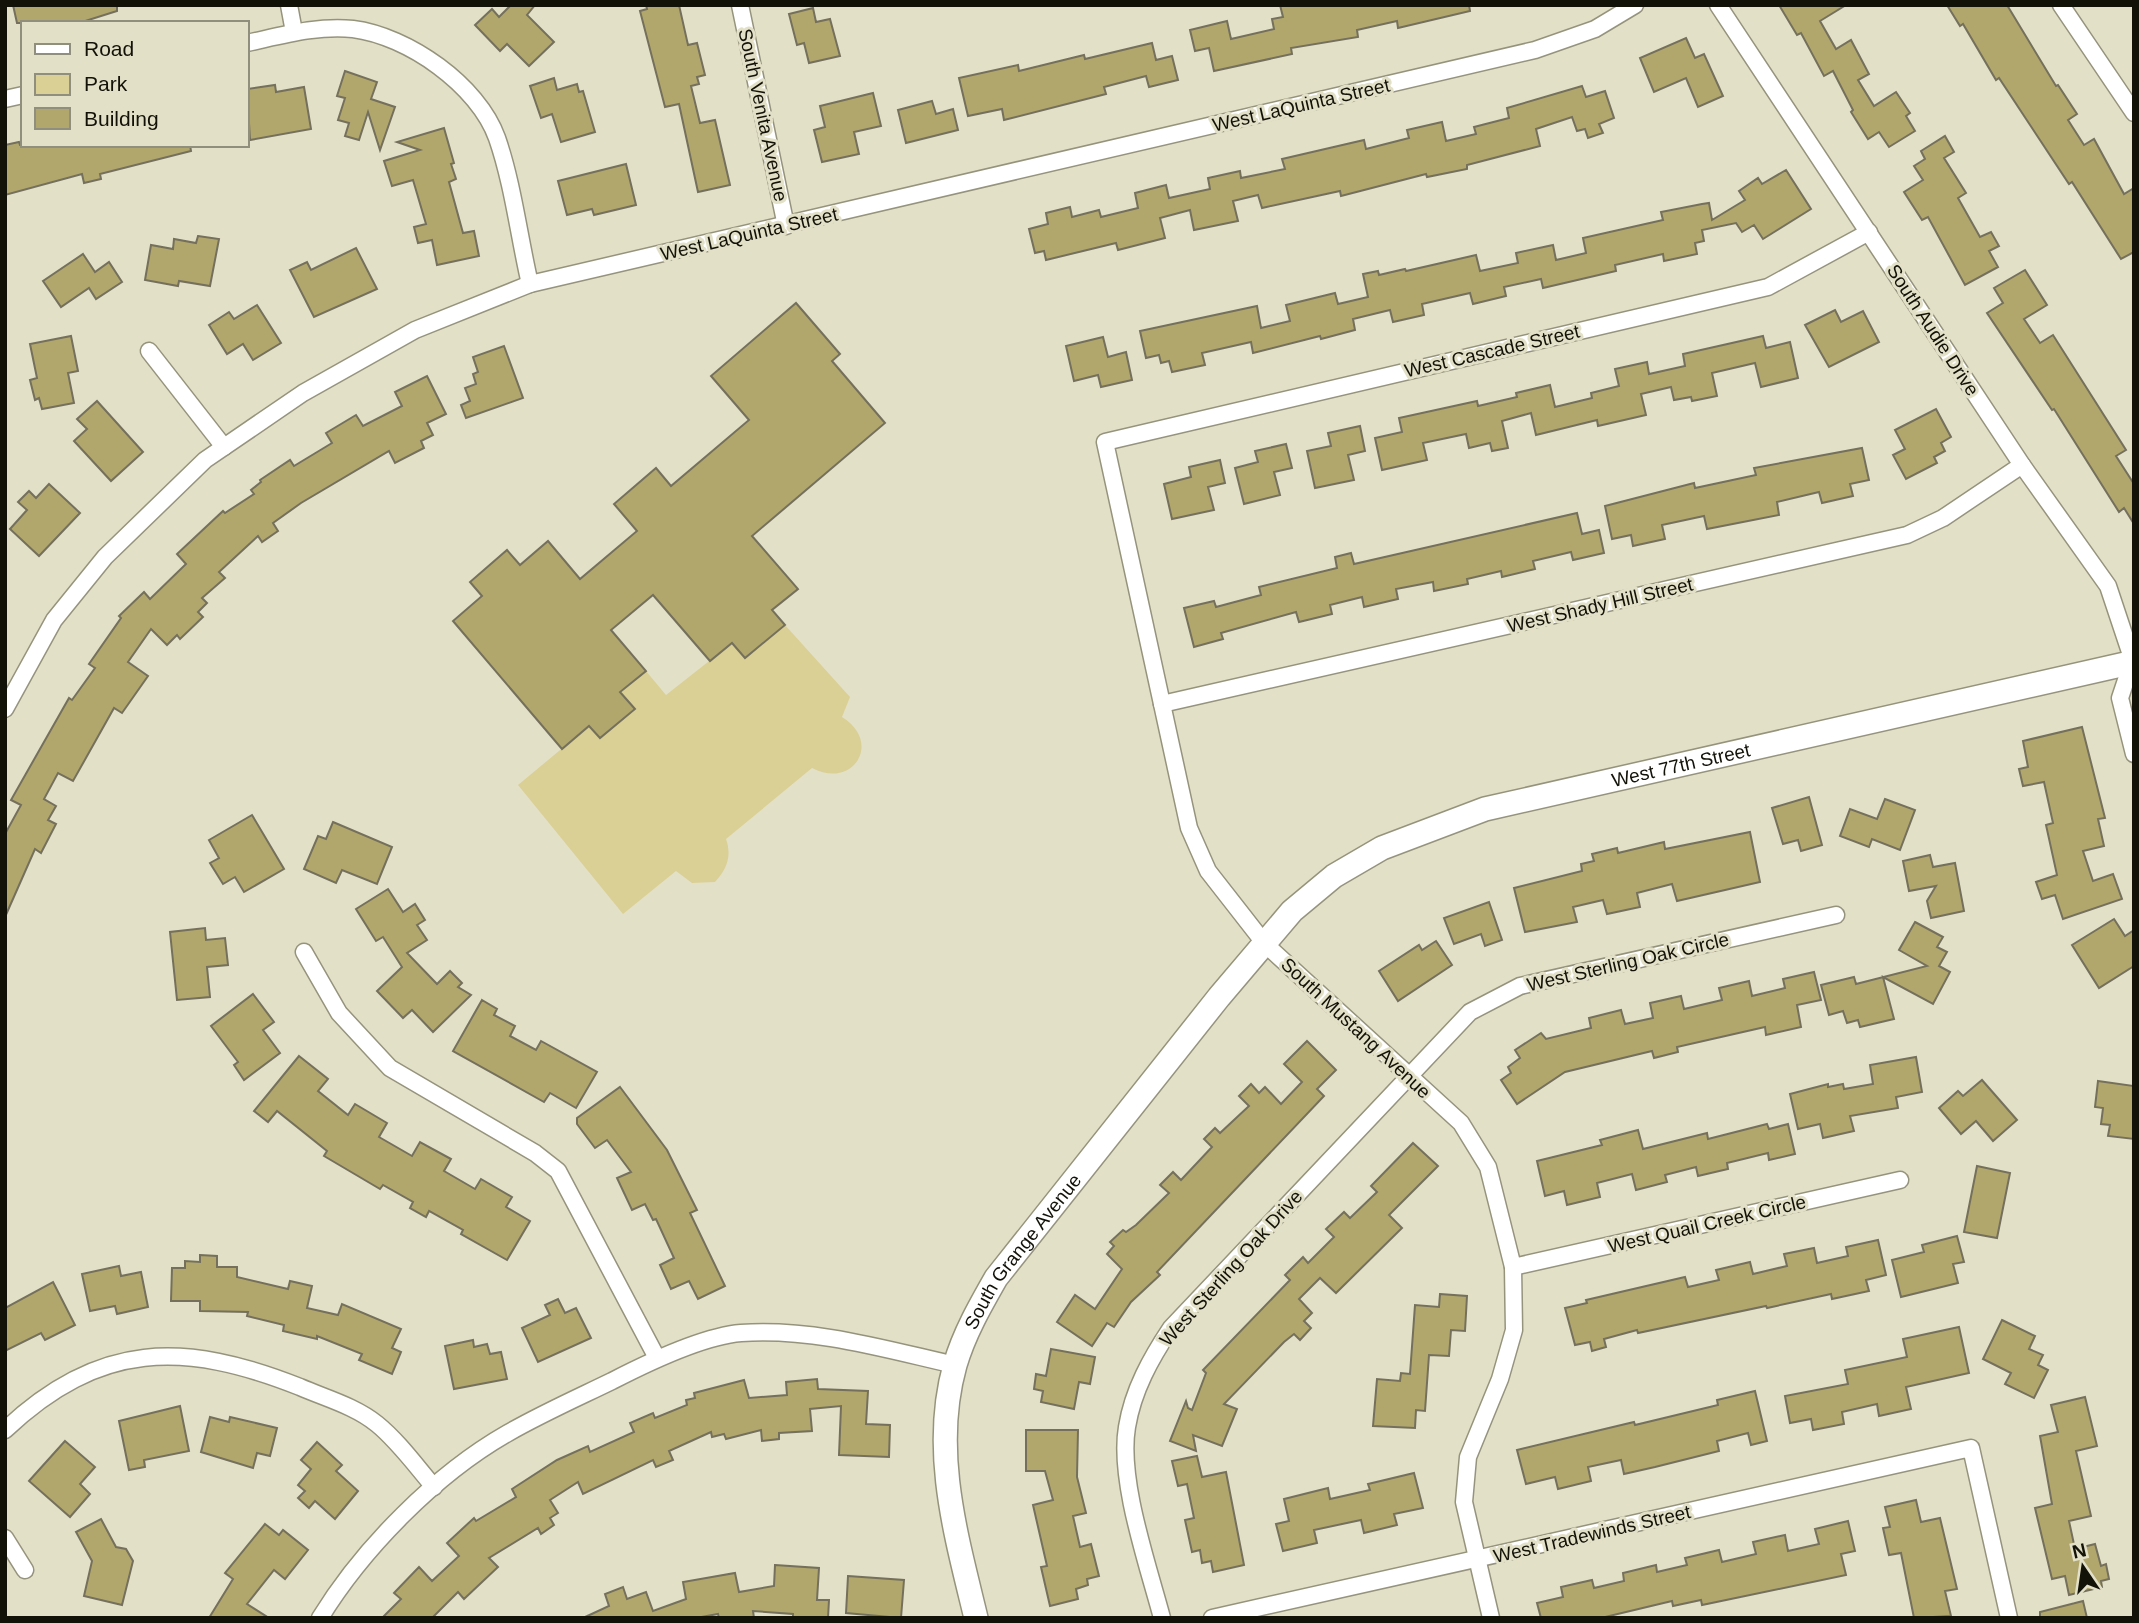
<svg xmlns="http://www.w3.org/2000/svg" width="2139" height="1623" font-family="Arial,sans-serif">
<rect width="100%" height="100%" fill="#e3e0c8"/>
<path fill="#dad095" d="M785,625l65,72 -8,20c41,25 11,73 -30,51l-86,71c6,17 1,30 -11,43l-23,1 -16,-12 -53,43 -105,-129 71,-59 11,12 34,-29 -14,-17 26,-21 20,24 66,-52 13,15z"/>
<g fill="#b1a76c" stroke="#74705c" stroke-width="2">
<path d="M13,5h104v6l-38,12h-62z"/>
<path d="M511,5h24l-8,10 27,27 -25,24 -22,-22 -7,7 -25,-26 17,-16 7,8z"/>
<path d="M646,5h33l9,40 9,-2 8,32 -8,2 2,7 -8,2 9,37 15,-3 15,65 -32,7 -19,-88 -14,3 -25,-96 7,-2z"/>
<path d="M1280,5h189l1,6 -72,17 -1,-7 -40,9 1,7 -67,11 1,6 -78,17 -5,-23 -14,3 -5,-21 37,-9 4,18 43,-10 -2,-10 11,-2z"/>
<path d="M1779,5h67l-26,16 16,28 15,-9 18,34 -11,6 16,26 22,-14 14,21 -4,3 9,15 -26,16 -10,-15 -11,7 -17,-27 2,-2 -20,-39 -9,5 -23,-43 -4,2z"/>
<path d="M1947,5h60l49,81 2,-1 19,29 -9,6 16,25 10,-6 30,55 10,-6v64l-13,7 -49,-77 -3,2 -70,-106 -3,2 -33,-56 -3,2z"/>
<path d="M813,8l3,14 14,-3 10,37 -31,7 -5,-20 -7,2 -8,-31z"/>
<path d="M1686,38l9,20 9,-4 19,42 -25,11 -12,-29 -32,14 -14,-34z"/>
<path d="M1152,43l4,17 16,-4 6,24 -29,7 -3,-11 -42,11 2,7 -102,26 -2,-11 -34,7 -9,-38 59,-13 1,6 65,-16 1,4z"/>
<path d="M345,71l32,11 -6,17 24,8 -15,43 -12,-38 -9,28 -14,-4 4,-13 -11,-3 7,-22 -8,-2z"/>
<path d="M554,78l3,12 20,-6 2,8 4,-1 12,41 -34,10 -9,-28 -11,4 -11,-32z"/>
<path d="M275,85l1,7 28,-5 7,42 -61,11 -3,-51z"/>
<path d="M1582,86l4,11 19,-6 9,27 -15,6 4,9 -15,5 -3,-9 -8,2 -5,-14 -36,12 4,17 -73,19v4l-40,8 -1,-3 -85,22 -1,-5 -78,17 -4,-13 -25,6 5,20 -44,9 -4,-20 -30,8 5,20 -47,12 -2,-7 -70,17 -2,-9 -9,2 -6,-24 19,-5 -2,-11 24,-6 2,10 27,-7 2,7 37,-9 -3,-15 31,-8 3,13 41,-9 -2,-11 32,-7 1,7 44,-9 -3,-10 82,-19 2,9 43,-11 -2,-8 35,-8 4,19 30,-7 -2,-7 35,-9 -2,-10z"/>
<path d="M873,93l8,33 -27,6 5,22 -37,8 -8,-32 11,-3 -5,-21z"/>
<path d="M932,101l4,13 17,-5 5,21 -52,13 -8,-33z"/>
<path d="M444,128l10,35 -3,1 5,15 -7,3 14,51 11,-2 5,25 -42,9 -5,-25 -14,3 -4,-16 12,-3 -13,-44 -21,6 -8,-25 36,-11 -23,-8z"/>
<path d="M1945,136l9,16 -10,6 22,35 -8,5 22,39 11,-5 8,14 -10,5 9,16 -33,18 -37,-68 -6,3 -18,-28 19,-12 -9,-14 11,-7 -4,-8z"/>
<path d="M19,142l1,3h170l1,6 -91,23 1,5 -17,4 -2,-9 -77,21v-50z"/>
<path d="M626,164l10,41 -42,10 -2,-6 -25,6 -9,-34z"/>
<path d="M1786,170l25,39 -48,30 -9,-14 -12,7 -6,-9 -34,7 2,11 -9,2 2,11 -33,7 -1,-7 -48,11 1,6 -73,17 -2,-9 -37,8 2,9 -33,8 -3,-11 -48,11 2,11 -31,7 -3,-12 -37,9 2,11 -34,9 -1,-3 -67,17 -2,-11 -49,11 3,12 -33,7 -3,-11 -8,2 -2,-8 -13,3 -6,-27 117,-25 4,22 29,-7 -4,-16 49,-12 3,11 30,-7 -5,-23 15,-3 1,4 26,-6 1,2 70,-16 4,16 38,-8 -2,-10 37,-8 3,15 30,-7 -3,-15 80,-18 -2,-8 41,-8 7,-1 3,17 33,-20 -6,-9 19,-13 4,6z"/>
<path d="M198,236l21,3 -9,47 -31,-5 -1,5 -33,-6 6,-35 22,4 1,-10 22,4z"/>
<path d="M356,248l21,41 -63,28 -24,-47 17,-8 4,8z"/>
<path d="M83,254l12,18 14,-10 13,20 -26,17 -7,-11 -28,19 -18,-26z"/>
<path d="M2025,270l22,35 -23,14 16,24 13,-8 73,115 -10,6 18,28v40l-10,-16 -5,4 -65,-103 -2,1 -65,-97 16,-10 -9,-15z"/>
<path d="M796,303l44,51 -8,7 53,62 -133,113 46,53 -26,21 13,15 -40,33 -13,-15 -22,18 -57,-66 -42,35 35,41 -26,21 15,17 -35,29 -11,-12 -27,23 -109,-128 29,-25 -12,-14 37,-32 13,15 28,-24 32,38 57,-48 -23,-27 42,-36 15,18 78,-66 -38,-44z"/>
<path d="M257,305l24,38 -28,17 -10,-16 -16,10 -18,-29 20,-13 5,7z"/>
<path d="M1835,310l6,12 22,-11 16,31 -50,25 -24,-42z"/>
<path d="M71,336l7,35 -10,2 6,30 -32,6 -3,-11 -4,2 -5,-20 7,-2 -7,-34z"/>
<path d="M1763,336l3,12 24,-6 8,36 -37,9 -6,-24 -43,10 5,23 -25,5 -1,-4 -17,3 -3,-13 -30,7 5,21 -48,11 -1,-6 -61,15 -5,-22 -29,8 6,27 -16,3 -2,-8 -21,5 -3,-14 -43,9 4,17 -45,10 -7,-32 27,-6 -3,-14 78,-17 1,5 39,-9 -1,-4 34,-8 5,22 37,-9 -1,-5 28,-7 -4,-17 32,-7 2,12 36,-8 -2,-12z"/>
<path d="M1103,337l5,20 18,-5 6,28 -31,7 -3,-12 -24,6 -8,-35z"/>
<path d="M504,346l19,52 -57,20 -5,-13 9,-4 -5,-13 11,-4 -3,-10 5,-2 -5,-15z"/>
<path d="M427,376l19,38 -19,9 6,12 -12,6 3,7 -29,15 -6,-12 -88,52 -28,20 5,8 -16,11 -4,-6 -39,36 6,6 -23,20 5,5 -9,9 5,5 -23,22 -3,-4 -10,10 -16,-16 -23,33 20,14 -26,37 -8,-5 -41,73 -15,-8 -14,26 12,7 -8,14 8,4 -15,29 -6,-4 -30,68v-83l16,-29 -10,-5 58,-102 3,2 23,-32 -6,-4 32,-46 -2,-2 25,-24 6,7 36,-35 -9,-10 46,-43 2,2 29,-19 -3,-4 10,-8 -1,-2 30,-20 4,6 38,-23 -6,-10 30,-18 7,11 39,-20 -7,-14z"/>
<path d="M97,401l46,51 -32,29 -37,-40 13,-12 -10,-10z"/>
<path d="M1936,409l15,28 -10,6 4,8 -11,6 3,6 -31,16 -13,-24 12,-6 -10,-19z"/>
<path d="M1360,426l5,25 -17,4 6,25 -39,8 -8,-37 24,-5 -3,-13z"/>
<path d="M1286,444l6,24 -18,4 6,23 -36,9 -9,-36 23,-6 -3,-11z"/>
<path d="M1862,448l7,32 -19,4 3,12 -31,7 -3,-11 -42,10 2,13 -72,14 -3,-13 -42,9 3,14 -32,7 -2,-11 -19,4 -7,-33 89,-23 1,5 61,-13 -2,-7z"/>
<path d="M1220,460l5,23 -17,4 6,23 -42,9 -8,-35 27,-7 -2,-10z"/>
<path d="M49,484l31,29 -41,43 -29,-27 17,-19 -9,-8 11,-11 7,7z"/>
<path d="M1577,513l5,21 17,-4 5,23 -31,7 -2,-8 -38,9 2,8 -33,8 -1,-6 -34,8 1,5 -34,7 -1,-9 -37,7 2,10 -34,8 -2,-10 -32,8 2,9 -33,8 -3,-10 -75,21 2,6 -29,8 -10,-39 30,-7 2,6 45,-12 -2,-8 78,-19 -2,-11 16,-4 3,11z"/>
<path d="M2082,727l23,91 -7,1 6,27 -21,5 10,30 20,-7 9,25 -59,20 -8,-24 -13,4 -6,-17 21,-7 -11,-50 7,-2 -9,-41 -21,4 -4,-17 9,-2 -5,-26z"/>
<path d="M1809,797l13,48 -21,6 -3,-11 -15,4 -11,-36z"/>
<path d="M1885,799l30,11 -15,40 -28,-11 -3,8 -29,-11 10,-27 27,10z"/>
<path d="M252,815l32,54 -40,23 -9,-15 -12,7 -13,-21 9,-5 -10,-18z"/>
<path d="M333,822l59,25 -15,37 -35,-14 -6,13 -32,-14 14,-33 8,3z"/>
<path d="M1750,832l10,50 -83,19 -5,-17 -35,9 3,14 -33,7 -4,-14 -30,7 4,15 -52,10 -11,-44 68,-17 -1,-7 13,-3 -2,-7 25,-6 1,5 46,-11 1,7z"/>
<path d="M1930,855l3,12 22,-4 9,48 -33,7 -4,-17 9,-15 -27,5 -6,-30z"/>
<path d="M388,889l15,23 12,-8 10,16 -8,5 10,15 -20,13 30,31 13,-13 12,12 -4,4 13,8 -38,37 -21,-22 -9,8 -26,-27 25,-24 -19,-30 -7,4 -20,-32z"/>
<path d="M1489,902l13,38 -17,6 -4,-12 -27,10 -10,-26z"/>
<path d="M2114,919l11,17 9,-6v36l-35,22 -27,-43z"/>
<path d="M1915,922l28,15 -6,10 10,5 -8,14 11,6 -17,32 -50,-27 11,42 -34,8 -2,-7 -11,3 -4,-12 -14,4 -8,-30 33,-8 2,7 71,-18 -28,-16z"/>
<path d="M205,928l1,12 19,-2 3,27 -21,2 3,30 -33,3 -7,-68z"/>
<path d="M1436,941l16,24 -54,36 -19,-30 40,-26 3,5z"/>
<path d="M1814,972l7,28 -24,5 4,22 -35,8 -1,-8 -88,20 1,5 -24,6 -2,-7 -87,21 -48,32 -16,-24 10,-7 -3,-6 12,-9 -5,-8 26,-17 5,6 45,-11 -2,-10 32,-8 4,14 28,-6 -3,-15 31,-7 3,13 38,-9 -3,-12 30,-7 3,15 33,-8 -2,-9z"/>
<path d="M253,994l21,28 -11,8 17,23 -36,27 -10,-15 4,-3 -27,-36z"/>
<path d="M482,1000l15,9 -3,6 21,11 -5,10 26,14 5,-9 56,31 -21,36 -26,-15 -6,9 -91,-51z"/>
<path d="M1307,1041l29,29 -19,19 7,7 -167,176 3,3 -29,27 -17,25 -7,-4 -15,23 -35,-24 18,-27 20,14 27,-40 -15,-15 7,-8 -4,-4 13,-12 3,2 10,-7 33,-32 -9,-8 13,-13 8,8 31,-33 -8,-8 11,-11 5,5 29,-27 -10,-10 12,-12 8,9 6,-6 16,17 21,-22 -18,-18z"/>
<path d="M299,1056l29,23 -10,12 30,24 7,-11 32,19 -8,14 33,19 8,-14 31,17 -7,12 31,18 6,-10 31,18 -6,10 24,14 -23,39 -46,-26 2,-4 -34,-19 -3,6 -16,-9 3,-6 -30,-17 -3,4 -56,-33 3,-5 -50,-40 -9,11 -14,-11z"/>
<path d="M1916,1057l6,35 -26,5 2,11 -48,8 4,15 -31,7 -3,-14 -22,5 -8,-35 38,-10v3l15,-3 1,5 29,-5 -3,-19z"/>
<path d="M1982,1080l35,40 -24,21 -17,-20 -15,13 -22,-26 19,-17 5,5z"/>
<path d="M2098,1081l36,5v53l-26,-3 2,-11 -9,-1 2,-16 -8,-1z"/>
<path d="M620,1087l47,63 30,60 -7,3 35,73 -27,13 -9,-18 -18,8 -11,-24 14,-7 -18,-39 -3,1 -8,-16 -13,6 -15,-32 14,-6 -24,-32 -12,8 -18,-24v-6z"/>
<path d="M1767,1124l2,5 19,-5 7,30 -26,6 -1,-7 -41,10 1,6 -30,7 -2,-9 -31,8 2,7 -31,8 -4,-16 -35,9 3,14 -33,8 -3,-14 -19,5 -8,-35 65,-16 -2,-5 38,-10 5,19 64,-16 1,6z"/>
<path d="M1413,1143l25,23 -49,49 13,13 -66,65 -16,-15 -21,21 13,14 -8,8 7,7 -11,12 -6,-6 -10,8 -60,62 13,5 -15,37 -29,-11 3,16 -26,-10 16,-40 2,7 4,2 14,-37 -3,-3 87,-90 -5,-5 18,-18 5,6 26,-26 -8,-8 18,-17 6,6 27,-26 -6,-6z"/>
<path d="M1977,1166l33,7 -13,65 -33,-6z"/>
<path d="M1957,1236l7,26 -11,2 5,19 -57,14 -9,-37 32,-8 -2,-7z"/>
<path d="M1878,1240l8,35 -20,5 3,11 -37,8 -1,-5 -64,14 -1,-2 -128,27 -1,-3 -33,9 2,8 -14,4 -2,-9 -15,3 -10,-37 22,-5 -1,-3 99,-23 3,10 31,-7 -3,-10 34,-8 3,12 34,-8 -3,-12 30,-6 3,15 31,-7 -2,-9z"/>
<path d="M200,1255l17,1v11h20v10l51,12 2,-8 22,5 -5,22 31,7 4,-11 59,25 -9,19 9,4 -9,22 -33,-14 3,-6 -45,-18v3l-34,-8 1,-6 -37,-9 1,-4 -48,-1v-10h-29l1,-33h13v-7l15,1z"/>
<path d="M119,1266l2,10 20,-4 7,35 -31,7 -2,-8 -25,5 -8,-37z"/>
<path d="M53,1282l22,43 -30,15 -4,-7 -36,18v-43z"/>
<path d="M1440,1294l27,2 -2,35 -14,-1 -2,26 -20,-1 -4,56 -9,-1 -1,18 -42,-2 4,-47 23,2 1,-8 9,1 5,-69 24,2z"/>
<path d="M558,1299l7,14 11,-5 15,30 -53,24 -16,-34 28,-13 -5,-10z"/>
<path d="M2002,1320l33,16 -6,13 14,6 -5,10 10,5 -14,28 -29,-14 6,-11 -28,-14z"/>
<path d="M1959,1327l10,46 -63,14 5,22 -32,7 -2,-12 -35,8 2,12 -31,6 -2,-11 -21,4 -5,-27 63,-12 -3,-14 62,-13 -4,-18z"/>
<path d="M473,1340l1,7 13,-3 3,10 11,-2 6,27 -53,10 -9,-43z"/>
<path d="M1051,1349l44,8 -5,27 -11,-2 -5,27 -33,-7 2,-11 -9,-2 2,-15 10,2z"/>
<path d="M817,1379l1,10 50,2 -2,33 24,1 -1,32 -50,-2 2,-49 -31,3 2,22 -33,2v6l-17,2 -1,-11 -35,9 -2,-5 -12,3 -1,-5 -42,19 4,9 -17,7 -3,-7 -70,34 -5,-12 -28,18 8,13 -8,5 4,7 -13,9 -3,-6 -49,30 9,9 -34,32 -6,-7 -26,26h-50l19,-19 -7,-6 25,-26 13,14 27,-25 -12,-13 27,-25 2,3 40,-24 -4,-8 45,-29 31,-14 2,6 44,-20 -4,-9 23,-10 2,5 32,-13 -1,-5 9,-2 -1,-5 50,-13 5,18 38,-3 -1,-13z"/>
<path d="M1755,1391l12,50 -16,4 -3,-12 -31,8 2,10 -64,16 -31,7 -3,-14 -33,7 3,14 -33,8 -3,-12 -29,7 -9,-34 117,-28 1,3 83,-20 -1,-5z"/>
<path d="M2085,1397l12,49 -21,5 15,65 -22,5 6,28 20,-5 6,22 5,-2 3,15 -8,2 1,6 -33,8 -4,-19 -13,3 -17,-71 17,-4 -12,-68 18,-4 -7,-27z"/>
<path d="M180,1406l9,45 -45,9 1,7 -16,3 -10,-49z"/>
<path d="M210,1417l19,5 1,-5 47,11 -7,28 -13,-3 -4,15 -52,-16z"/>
<path d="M1026,1430h52l-1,47 9,36 -13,3 7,31 11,-3 8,32 -12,3 1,6 -12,4 2,10 -28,7 -9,-39 6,-1 -14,-61 20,-5 -8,-29h-19z"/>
<path d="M65,1441l30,26 -15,17 10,10 -20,23 -41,-36z"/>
<path d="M317,1442l25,23 -6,6 22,20 -23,28 -20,-18 -6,7 -11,-10 7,-7 -7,-6 13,-16 -10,-9z"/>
<path d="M1197,1456l5,21 24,-5 18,93 -31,7 -2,-11 -9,2 -2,-13 -8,2 -7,-32 9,-2 -7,-34 -9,2 -6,-25z"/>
<path d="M1414,1473l9,35 -29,6 3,11 -33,8 -3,-13 -47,10 3,13 -34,8 -7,-27 13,-3 -5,-22 44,-11 2,11 40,-9 -2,-6z"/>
<path d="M1916,1500l5,22 19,-4 17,71 -12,2 6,25 -37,2 -13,-65 -12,2 -6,-27 7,-1 -5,-20z"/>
<path d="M101,1519l15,28 10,2 7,12 -11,44 -38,-9 8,-35 -16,-29z"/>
<path d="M1848,1521l7,30 -14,3 5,21 -144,30 -1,-5 -28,6 -1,-5 -71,17h-60l-4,-15 26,-6 -2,-10 31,-7 2,8 30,-7 -1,-8 33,-8 1,7 30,-7 -2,-7 34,-8 3,12 34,-8 -3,-12 32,-7 3,16 31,-7 -4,-15z"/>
<path d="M265,1524l14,11 4,-5 25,20 -23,29 -11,-9 -27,34 22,14h-60l24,-39 -8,-6z"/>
<path d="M775,1565l44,3 -2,32h12l-1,18h-35v-4l-40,-3 1,7h-35l-1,-4 -22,4h-113l26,-12 -4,-12 18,-7 4,12 19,-7 7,19 33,-12 -3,-17 52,-9 4,19 35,-6z"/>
<path d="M848,1576l56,4 -3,38 -55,-5z"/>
<path d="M2083,1601l4,17h-47v-6z"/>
</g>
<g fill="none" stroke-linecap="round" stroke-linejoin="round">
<defs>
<g id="street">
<path d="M289,5l5,27"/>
<path d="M740,5l46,221"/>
<path d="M1718,5l304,460 86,121 26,78"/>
<path d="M2061,5l73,108"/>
<path d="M247,43c33,-7 71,-18 106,-14 55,7 125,56 144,109 16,46 22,99 33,146"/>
<path d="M5,99l18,-4"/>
<path d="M149,351l75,96"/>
<path d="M2132,662l-12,36 14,56"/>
<path d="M1162,704l745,-169 36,-17 79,-53"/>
<path d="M5,709l49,-89 51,-63 100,-97 98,-67 112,-63 115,-46 1005,-234 60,-21 40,-24"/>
<path d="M304,952l35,61 51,55 145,85 23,18 99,187"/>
<path d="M1513,1267l387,-87"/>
<path d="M5,1430c94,-89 179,-89 295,-43 25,11 55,19 77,37 21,17 39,42 57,63"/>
<path d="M5,1538l20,32"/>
<path d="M320,1618c43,-70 116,-144 188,-185 33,-19 69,-35 104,-52 33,-17 92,-45 129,-48 73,-5 143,16 214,32"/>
<path d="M1162,1618c-14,-53 -44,-138 -35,-191 6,-37 24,-69 44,-99l299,-316 50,-26 316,-71"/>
<path d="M1212,1618l759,-170 38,170"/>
<path d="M1491,1618l-27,-116 4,-45 32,-78 14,-49 -1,-63 -25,-100 -27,-44 -196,-179 -57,-73 -19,-43 -84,-386 663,-155 101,-55"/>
</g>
<g id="secondary">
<path id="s1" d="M976,1618c-20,-83 -45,-168 -21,-253 9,-31 25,-59 41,-87l223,-281 73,-86 42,-35 48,-28 103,-39 649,-147"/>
</g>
</defs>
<use href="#street" stroke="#96937d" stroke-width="19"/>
<use href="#secondary" stroke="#96937d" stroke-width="26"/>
<use href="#street" stroke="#fff" stroke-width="16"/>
<use href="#secondary" stroke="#fff" stroke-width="23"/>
</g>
<g text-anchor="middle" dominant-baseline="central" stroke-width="6" stroke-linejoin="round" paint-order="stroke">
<g font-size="19" fill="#131209" stroke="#e3e0c8">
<text transform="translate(1301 105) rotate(-13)">West LaQuinta Street</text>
<text transform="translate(763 115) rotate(78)">South Venita Avenue</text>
<text transform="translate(749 234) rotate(-13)">West LaQuinta Street</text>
<text transform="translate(1933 330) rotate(57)">South Audie Drive</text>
<text transform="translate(1492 351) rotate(-13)">West Cascade Street</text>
<text transform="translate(1600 605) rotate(-13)">West Shady Hill Street</text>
<text stroke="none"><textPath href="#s1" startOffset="1246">West 77th Street</textPath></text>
<text transform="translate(1628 962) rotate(-13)">West Sterling Oak Circle</text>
<text transform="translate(1356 1028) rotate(43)">South Mustang Avenue</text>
<text transform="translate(1707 1224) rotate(-13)">West Quail Creek Circle</text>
<text stroke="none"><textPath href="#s1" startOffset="390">South Grange Avenue</textPath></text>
<text transform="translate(1231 1268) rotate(-48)">West Sterling Oak Drive</text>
<text transform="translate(1592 1534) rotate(-13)">West Tradewinds Street</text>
</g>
</g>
<rect width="2139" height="1623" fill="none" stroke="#131209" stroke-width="14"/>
<rect x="21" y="21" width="228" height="126" fill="#e3e0c8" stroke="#908e7c" stroke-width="2"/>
<rect x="35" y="44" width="35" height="10" fill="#ffffff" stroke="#908e7c" stroke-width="2"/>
<text x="84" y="56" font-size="21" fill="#131209">Road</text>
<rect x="35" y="74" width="35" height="21" fill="#dad095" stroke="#908e7c" stroke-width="2"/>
<text x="84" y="91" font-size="21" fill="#131209">Park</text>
<rect x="35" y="108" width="35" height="21" fill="#b1a76c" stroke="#908e7c" stroke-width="2"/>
<text x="84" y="126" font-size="21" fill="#131209">Building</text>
<g transform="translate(2083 1567) rotate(347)" stroke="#e3e0c8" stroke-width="5" paint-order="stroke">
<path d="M0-5L12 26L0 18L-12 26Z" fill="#131209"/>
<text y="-10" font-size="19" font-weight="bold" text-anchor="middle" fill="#131209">N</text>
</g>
</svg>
